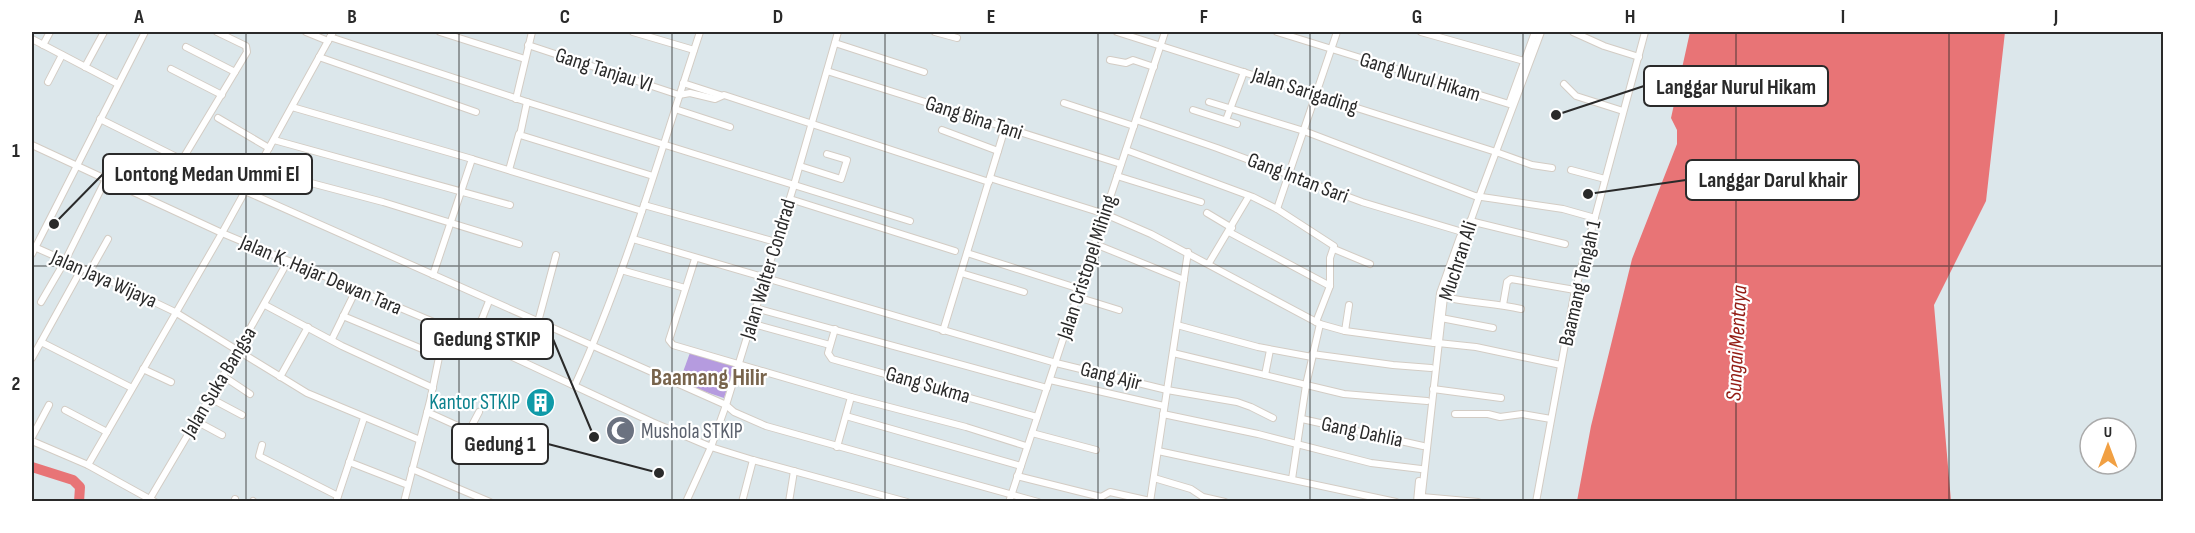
<svg xmlns="http://www.w3.org/2000/svg" width="2195" height="533" font-family="'Sofia Sans Condensed',sans-serif">
<rect width="100%" height="100%" fill="#dce7eb"/>
<path fill="#b59bdf" d="M691,350l44,16 -11,32 -45,-15z"/>
<path fill="#e87476" d="M1690,32h315l-19,169 -52,104 17,196h-374l14,-75 41,-167 45,-115v-14l-6,-12z"/>
<g fill="none" stroke-linecap="round" stroke-linejoin="round">
<path stroke="#e87476" stroke-width="10" d="M32,467l41,13 7,7 -1,15"/>
<defs>
<g id="minor">
<path d="M306,32l22,9"/>
<path d="M440,32l85,27"/>
<path d="M633,32l61,18"/>
<path d="M935,32l22,6"/>
<path d="M1117,32l379,120 36,13 20,3"/>
<path d="M1277,32l232,72"/>
<path d="M1421,32l103,29"/>
<path d="M1573,32l31,14 35,11"/>
<path d="M330,37l197,65 383,119"/>
<path d="M32,39l84,44"/>
<path d="M835,43l89,29"/>
<path d="M43,45l7,-13"/>
<path d="M528,45l151,50 11,-2 25,6 9,-4 265,87"/>
<path d="M186,47l49,25"/>
<path d="M319,57l157,55"/>
<path d="M1110,60l16,3 7,-3 21,7"/>
<path d="M85,67l19,-35"/>
<path d="M171,69l51,26"/>
<path d="M827,71l294,93"/>
<path d="M48,82l14,-27"/>
<path d="M683,83l37,12"/>
<path d="M1564,84l12,12 47,15"/>
<path d="M516,99l16,-67"/>
<path d="M1510,101l25,-69"/>
<path d="M527,102l-7,33 133,41"/>
<path d="M1209,102l95,29 171,65 88,13 32,9"/>
<path d="M1064,103l70,23"/>
<path d="M292,107l180,52 -39,116"/>
<path d="M675,109l55,18"/>
<path d="M1193,110l44,14"/>
<path d="M218,118l51,30"/>
<path d="M100,119l145,72 481,214 8,7 32,14 272,76"/>
<path d="M1136,120l81,28 145,54 104,31"/>
<path d="M1226,120l18,-48"/>
<path d="M942,130l56,21"/>
<path d="M274,140l236,65"/>
<path d="M32,145l190,88 252,106 178,83 59,25 42,13 154,42"/>
<path d="M1126,150l127,47 24,12 57,37 -4,12v28l-14,36"/>
<path d="M472,159l170,52"/>
<path d="M182,160l65,-108 -1,-6 -29,-14"/>
<path d="M800,166l41,13 6,-19 -20,-6"/>
<path d="M258,169l125,33 136,42"/>
<path d="M509,170l10,-36"/>
<path d="M1571,170l34,9"/>
<path d="M1117,176l84,26"/>
<path d="M990,178l115,36 46,20 169,90 25,7 89,12"/>
<path d="M790,199l165,52"/>
<path d="M644,205l132,37"/>
<path d="M1277,209l60,-177"/>
<path d="M1207,213l25,15"/>
<path d="M1470,221l95,23"/>
<path d="M1229,232l101,54"/>
<path d="M633,239l423,124 111,27 70,12 14,5 22,11"/>
<path d="M1095,244l89,36"/>
<path d="M32,246l68,30 75,36 132,81 113,47"/>
<path d="M1334,249l36,15"/>
<path d="M967,253l113,36"/>
<path d="M32,254l113,-222"/>
<path d="M695,259l-25,78 -1,3 4,5 178,52 115,30 60,19"/>
<path d="M1209,263l40,-67"/>
<path d="M621,270l64,18"/>
<path d="M90,271l18,-32"/>
<path d="M961,273l63,19"/>
<path d="M1077,297l42,13"/>
<path d="M1444,297c25,6 51,6 77,12"/>
<path d="M41,302l24,-41 41,-82"/>
<path d="M265,305l77,41 91,42"/>
<path d="M1503,305l4,-23 4,-3 64,11"/>
<path d="M755,308l292,80"/>
<path d="M343,316l96,40"/>
<path d="M1441,318l52,10"/>
<path d="M538,322l18,-67"/>
<path d="M750,323l80,22"/>
<path d="M1177,325l81,22 54,10"/>
<path d="M835,329l-7,24 4,6 205,58"/>
<path d="M943,331l62,-203"/>
<path d="M1345,331l4,-26"/>
<path d="M332,339l24,-49"/>
<path d="M474,339l15,-38"/>
<path d="M41,342l41,-74"/>
<path d="M1434,343l6,-50 20,-56"/>
<path d="M1438,343l38,4 85,18"/>
<path d="M1173,353l171,41 83,7"/>
<path d="M1312,354l81,11 38,3"/>
<path d="M32,358l9,-16 91,46"/>
<path d="M143,369l28,13"/>
<path d="M1265,375l5,-25"/>
<path d="M223,376l27,18"/>
<path d="M280,377l28,-50"/>
<path d="M1050,380l114,26"/>
<path d="M575,385c52,-114 86,-235 125,-353"/>
<path d="M1433,389l68,9"/>
<path d="M210,398l32,17"/>
<path d="M65,410l42,22"/>
<path d="M427,412l77,35"/>
<path d="M1163,414l95,20 113,29 50,6"/>
<path d="M1455,414h33l12,3 22,-3 29,5"/>
<path d="M846,416l175,50"/>
<path d="M1302,419l121,27"/>
<path d="M196,421l26,14"/>
<path d="M469,431l10,-19"/>
<path d="M1032,433l64,17"/>
<path d="M32,437l17,-32"/>
<path d="M32,441l56,24 67,37"/>
<path d="M262,445l-3,11 79,40"/>
<path d="M837,447l14,-50"/>
<path d="M1158,451l238,51"/>
<path d="M349,462l59,23"/>
<path d="M88,465l134,-232 111,-201"/>
<path d="M412,469l78,33"/>
<path d="M1017,476l84,21 9,-5 40,9"/>
<path d="M1154,478l37,11 12,8 22,5"/>
<path d="M1292,479l14,-94 14,-61"/>
<path d="M1422,497l56,5"/>
<path d="M253,501l1,1"/>
<path d="M148,502l90,-152 50,-89"/>
<path d="M234,502l1,-3"/>
<path d="M336,502l28,-84"/>
<path d="M404,502l26,-101 15,-73"/>
<path d="M686,502l25,-55 15,-42 68,-220 44,-153"/>
<path d="M742,502l11,-42"/>
<path d="M789,502l5,-31"/>
<path d="M1009,502l156,-470"/>
<path d="M1150,502l38,-250"/>
<path d="M1417,502l2,-21"/>
<path d="M1421,502l23,-205 35,-100 62,-165"/>
<path d="M1536,502l38,-207 71,-263"/>
</g>
</defs>
<use href="#minor" stroke="#d3ccc4" stroke-width="8"/>
<use href="#minor" stroke="#fff" stroke-width="6"/>
</g>
<path fill="none" stroke="#2a2a2a" stroke-width="1.5" stroke-opacity="0.55" d="M246,32v470M459,32v470M672,32v470M885,32v470M1098,32v470M1310,32v470M1523,32v470M1736,32v470M1949,32v470M32,266h2132"/>
<defs>
<symbol id="building-disc" viewBox="-11 -11 22 22"><circle r="9.5" fill="#0f9aa8" stroke="#fff"/><path d="M-4-6H4V6H1V3H-1V6H-4ZM-2.5-4.3h1.7v1.8h-1.7ZM.8-4.3h1.7v1.8H.8ZM-2.5-1h1.7V.8h-1.7ZM.8-1h1.7V.8H.8Z" fill="#fff"/></symbol>
<symbol id="mosque-disc" viewBox="-11 -11 22 22"><circle r="9.5" fill="#6b7280" stroke="#fff"/><path d="M3.5-4.9A6 6 0 1 0 3.5 4.9A5 5 0 1 1 3.5-4.9Z" fill="#fff"/></symbol>
</defs>
<g fill-rule="evenodd">
<use href="#building-disc" x="524" y="386" width="33" height="33"/>
<use href="#mosque-disc" x="604" y="414" width="33" height="33"/>
</g>
<g text-anchor="middle" dominant-baseline="central" stroke-width="4.5" stroke-linejoin="round" paint-order="stroke">
<g font-size="21" fill="#2a2a2a" stroke="#fff">
<text transform="translate(604 70) rotate(18)">Gang Tanjau VI</text>
<text transform="translate(1420 77) rotate(17)">Gang Nurul Hikam</text>
<text transform="translate(1305 91) rotate(18)">Jalan Sarigading</text>
<text transform="translate(974 118) rotate(18)">Gang Bina Tani</text>
<text transform="translate(1298 178) rotate(21)">Gang Intan Sari</text>
<text transform="translate(1458 261) rotate(-72)">Muchran Ali</text>
<text transform="translate(1087 267) rotate(-72)">Jalan Cristopel Mihing</text>
<text transform="translate(768 269) rotate(-73)">Jalan Walter Condrad</text>
<text transform="translate(321 275) rotate(23)">Jalan K. Hajar Dewan Tara</text>
<text transform="translate(104 279) rotate(24)">Jalan Jaya Wijaya</text>
<text transform="translate(1580 283) rotate(-77)">Baamang Tengah 1</text>
<text transform="translate(1111 376) rotate(14)">Gang Ajir</text>
<text transform="translate(219 382) rotate(-59)">Jalan Suka Bangsa</text>
<text transform="translate(928 385) rotate(16)">Gang Sukma</text>
<text transform="translate(1362 432) rotate(12)">Gang Dahlia</text>
</g>
<g font-size="21" fill="#0d838f" stroke="#fff" text-anchor="end">
<text x="520" y="402">Kantor STKIP</text>
</g>
<g font-size="21" fill="#5b616d" stroke="#fff" text-anchor="start">
<text x="641" y="431">Mushola STKIP</text>
</g>
<g font-size="22" font-style="italic" fill="#931c14" stroke="#fff">
<text transform="translate(1737 343) rotate(-87)">Sungai Mentaya</text>
</g>
<g font-size="24" font-weight="bold" fill="#78644c" stroke="#fff">
<text x="709" y="377">Baamang Hilir</text>
</g>
</g>
<path fill="none" stroke="#2a2a2a" stroke-width="2" d="M1556 115L1644 86M54 224L103 174M1588 194L1686 180M594 437L553 339M659 473L548 444"/>
<g fill="#2a2a2a" stroke="#fff" stroke-width="2">
<circle cx="1556" cy="115" r="6"/>
<circle cx="54" cy="224" r="6"/>
<circle cx="1588" cy="194" r="6"/>
<circle cx="594" cy="437" r="6"/>
<circle cx="659" cy="473" r="6"/>
</g>
<g fill="#fff" stroke="#2a2a2a" stroke-width="2">
<rect x="1644" y="66" width="184" height="40" rx="6"/>
<rect x="103" y="154" width="209" height="40" rx="6"/>
<rect x="1686" y="160" width="173" height="40" rx="6"/>
<rect x="421" y="319" width="132" height="40" rx="6"/>
<rect x="452" y="424" width="96" height="40" rx="6"/>
</g>
<g font-size="22" text-anchor="middle" font-weight="bold" fill="#2a2a2a">
<text x="1736" y="94">Langgar Nurul Hikam</text>
<text x="207" y="181">Lontong Medan Ummi El</text>
<text x="1773" y="187">Langgar Darul khair</text>
<text x="487" y="346">Gedung STKIP</text>
<text x="500" y="451">Gedung 1</text>
</g>
<rect width="2195" height="533" fill="none" stroke="#ffffff" stroke-width="66"/>
<g transform="translate(2108 446)"><circle r="28" fill="#ffffff" stroke="#aaaaaa" stroke-width="1.5"/>
<path d="M0-4.5L10 22L0 15L-10 22Z" fill="#f1a043"/>
<text y="-9" font-size="16" font-weight="bold" text-anchor="middle" fill="#2a2a2a">U</text>
</g>
<rect x="33" y="33" width="2129" height="467" fill="none" stroke="#2a2a2a" stroke-width="2"/>
<g font-size="20" text-anchor="middle" font-weight="bold" fill="#2a2a2a">
<text x="139" y="23">A</text>
<text x="352" y="23">B</text>
<text x="565" y="23">C</text>
<text x="778" y="23">D</text>
<text x="991" y="23">E</text>
<text x="1204" y="23">F</text>
<text x="1417" y="23">G</text>
<text x="1630" y="23">H</text>
<text x="1843" y="23">I</text>
<text x="2056" y="23">J</text>
<text x="16" y="157">1</text>
<text x="16" y="390">2</text>
</g>
</svg>
